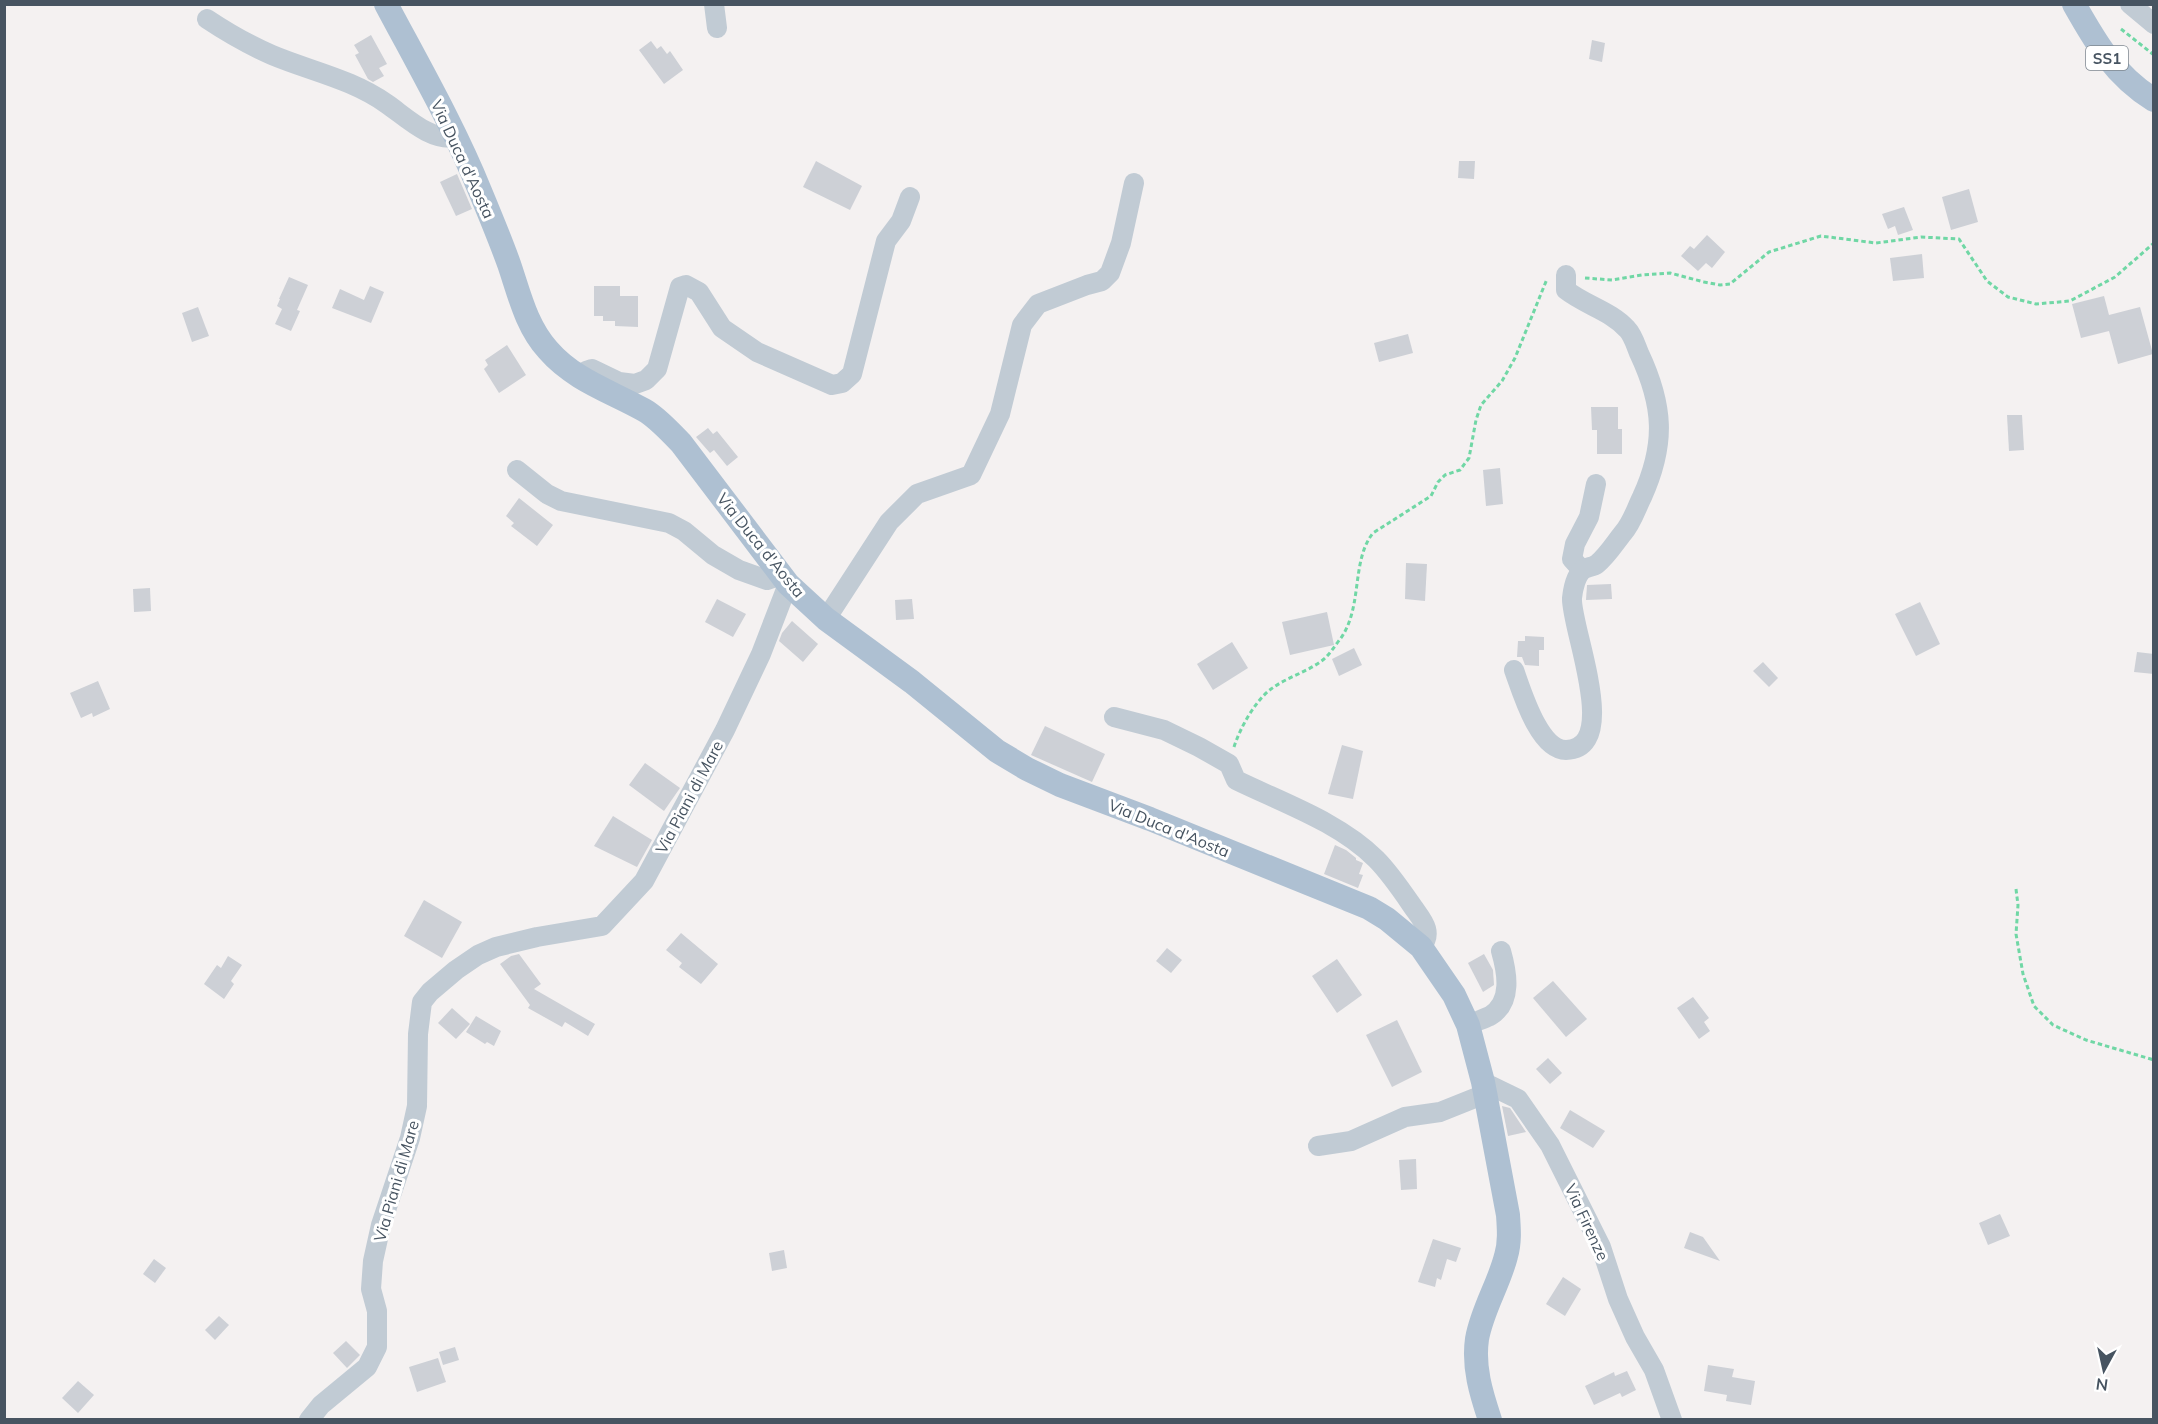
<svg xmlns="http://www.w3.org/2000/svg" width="2158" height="1424" font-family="Mulish,sans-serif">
<rect width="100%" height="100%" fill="#f4f1f1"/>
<g fill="#cdd0d6">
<path d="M371,35l16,29 -8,4 5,8 -11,6 -5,-3 -13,-24 4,-2 -5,-8z"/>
<path d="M1592,40l13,3 -3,19 -13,-3z"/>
<path d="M651,41l6,8 4,-3 6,8 3,-3 13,19 -19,14 -25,-34z"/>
<path d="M816,161l46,25 -12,24 -47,-23z"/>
<path d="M1459,161h16l-1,18 -16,-1z"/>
<path d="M457,174l15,35 -16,7 -16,-34z"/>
<path d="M1969,189l9,33 -27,8 -9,-33z"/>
<path d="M1904,207l9,23 -15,5 -3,-9 -7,3 -6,-15z"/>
<path d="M1707,235l18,17 -13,16 -6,-5 -8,8 -17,-15 9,-10 4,3z"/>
<path d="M1922,254l2,24 -31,3 -3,-23z"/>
<path d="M289,277l19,8 -11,25 3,1 -9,20 -16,-7 7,-15 -5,-3 3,-7h-1z"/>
<path d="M370,286l14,6 -13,31 -39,-15 8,-19 24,11z"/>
<path d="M594,286h26v10h18v31l-23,-1v-5h-12v-5h-9z"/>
<path d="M2104,296l5,19 31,-8 13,47 -35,10 -9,-33 -28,7 -9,-34z"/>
<path d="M198,307l11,29 -17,6 -10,-29z"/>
<path d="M1408,334l5,19 -34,9 -5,-19z"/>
<path d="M507,345l19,30 -27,18 -15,-24 4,-4 -3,-5z"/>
<path d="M1591,407h27v22h4v25h-25v-24h-5z"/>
<path d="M2007,415h15l2,35 -15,1z"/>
<path d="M708,428l5,6 4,-3 21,26 -11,9 -13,-16 -4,3 -14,-16z"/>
<path d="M1500,468l3,36 -17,2 -3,-36z"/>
<path d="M519,498l34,27 -16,21 -26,-20 3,-3 -8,-7z"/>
<path d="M1406,563l21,1 -2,37 -20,-2z"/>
<path d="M1611,584l1,15 -26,1 1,-15z"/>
<path d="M150,588l1,23 -17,1 -1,-23z"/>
<path d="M717,599l29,15 -13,23 -28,-15z"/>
<path d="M912,599l2,20 -18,1 -1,-20z"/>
<path d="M1920,602l20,42 -24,12 -21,-42z"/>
<path d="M1327,612l7,33 -44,10 -8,-33z"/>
<path d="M792,621l26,23 -15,18 -24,-21 3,-8z"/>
<path d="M1525,636l19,1v13h-5v16l-14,-1 -3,-8h-5l1,-16h7z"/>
<path d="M1232,642l16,26 -35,22 -16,-26z"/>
<path d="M1354,648l8,17 -23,11 -7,-17z"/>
<path d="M2137,652l17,2v20l-20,-2z"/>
<path d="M1763,662l15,16 -9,9 -16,-16z"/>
<path d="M98,681l12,28 -17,8 -1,-4 -11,5 -11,-25z"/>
<path d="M1045,726l60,28 -13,28 -61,-27z"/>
<path d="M1342,745l21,6 -10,48 -25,-5z"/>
<path d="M645,763l35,25 -16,23 -35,-26z"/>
<path d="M613,816l39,24 -15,27 -43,-21z"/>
<path d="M1335,845l11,5 10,8v2l7,3 -4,11 4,1 -5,13 -34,-14z"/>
<path d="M424,900l38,22 -20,36 -38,-22z"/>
<path d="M681,933l37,31 -17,20 -22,-17 3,-4 -16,-13z"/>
<path d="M1167,948l15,12 -11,13 -15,-12z"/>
<path d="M519,954l22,30 -7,5 61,35 -7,12 -23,-14 -3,5 -34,-19 2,-3 -30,-41 11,-8z"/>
<path d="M1484,954l9,16 1,15 -11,7 -15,-29z"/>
<path d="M228,956l14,9 -11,16 3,3 -10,15 -20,-15 13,-19 4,3z"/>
<path d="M1337,959l25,36 -25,18 -25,-37z"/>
<path d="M1553,981l34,38 -21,18 -33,-39z"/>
<path d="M1693,997l16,21 -5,4 6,9 -11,8 -22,-31z"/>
<path d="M452,1008l18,16 -14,15 -18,-16z"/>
<path d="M476,1016l25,15 -7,15 -7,-4 -2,2 -19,-12z"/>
<path d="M1397,1020l25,52 -30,15 -26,-52z"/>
<path d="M1548,1058l14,15 -12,11 -14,-15z"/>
<path d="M1502,1106l8,2 16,24 -18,4z"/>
<path d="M1570,1110l35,21 -12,17 -33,-20z"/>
<path d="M1416,1159l1,30 -16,1 -2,-30z"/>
<path d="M2000,1214l10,22 -22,9 -9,-22z"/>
<path d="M1690,1232l13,5 17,24 -36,-13z"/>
<path d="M1433,1239l28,9 -5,14 -9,-3 -6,21 -4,-2 -2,9 -17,-5z"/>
<path d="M784,1250l3,18 -15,3 -3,-18z"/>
<path d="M154,1259l12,9 -11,15 -12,-9z"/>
<path d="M1563,1277l18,12 -16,27 -19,-12z"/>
<path d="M219,1316l10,9 -14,15 -10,-10z"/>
<path d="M346,1341l14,14 -13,13 -14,-15z"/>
<path d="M455,1347l4,13 -16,5 -4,-13z"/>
<path d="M438,1358l8,24 -29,10 -8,-25z"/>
<path d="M1708,1365l26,4 -2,8 23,4 -4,24 -25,-4 1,-6 -23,-4z"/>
<path d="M1627,1371l9,19 -14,7 -2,-4 -26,12 -9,-19 29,-14 1,4z"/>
<path d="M78,1381l16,14 -16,18 -16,-15z"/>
</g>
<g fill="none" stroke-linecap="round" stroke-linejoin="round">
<g stroke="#70d7a5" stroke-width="3" stroke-dasharray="4.5 3" stroke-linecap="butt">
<path d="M2121,29l33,26"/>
<path d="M1585,278l27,2 30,-5 28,-2 34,9 16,3 10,-1 39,-32 52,-16 55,7 45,-6 38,2 28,42 21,16 28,7 34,-3 45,-24 39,-34"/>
<path d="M1234,747c6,-19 21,-46 37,-58 16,-12 37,-17 53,-30 6,-5 12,-15 17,-21 22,-32 10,-77 32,-105l58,-37 7,-14 7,-7 15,-5 9,-12 7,-38 5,-15 21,-24 13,-23 32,-79"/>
<path d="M2016,889l2,16 -2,29 7,40 11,32 19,19 33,15 68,20"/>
</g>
<g stroke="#c1cbd4" stroke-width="20">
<path d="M714,4l3,24"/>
<path d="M2130,4l24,20"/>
<path d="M207,19c21,14 42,26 65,36 38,16 80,24 115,49 19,13 44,38 69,33"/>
<path d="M580,378l6,-7 6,-2 27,13 16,2 11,-4 11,-11 23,-82 6,-2 13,7 23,36 35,24 75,33 10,-2 10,-9 34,-133 15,-20 9,-24"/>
<path d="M517,470l30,24 14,7 108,22 15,8 29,24 26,15 28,10 14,-5"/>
<path d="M1582,570l-10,-11 3,-15 14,-27 7,-33"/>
<path d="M826,619l63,-97 28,-28 54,-19 29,-61 22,-89 16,-21 49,-19 15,-4 8,-8 11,-30 13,-60"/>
<path d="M1514,670c8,22 25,80 52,80 56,-1 4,-124 6,-152 1,-9 4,-24 12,-29 4,-2 9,-2 13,-5 10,-8 18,-21 26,-31 9,-10 13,-24 19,-36 24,-53 22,-91 -3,-144 -3,-7 -6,-18 -12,-24 -16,-18 -42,-24 -61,-39v-15"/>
<path d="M1114,717l50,13 35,17 30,17 7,16c47,23 103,42 140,79 14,14 26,32 37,48 9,13 21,25 8,40"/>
<path d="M1468,1025c7,-3 15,-6 22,-9 23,-14 17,-44 11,-65"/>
<path d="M1483,1082l35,17 32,46 51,102 17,52 17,38 19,33 18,50"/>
<path d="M1318,1146l33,-5 54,-24 35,-5 45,-18"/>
<path d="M309,1420l12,-15 46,-38 10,-20v-36l-6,-22 2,-28 8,-36 29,-87 7,-32 1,-72 4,-32 8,-10 26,-22 22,-15 18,-8 41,-10 65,-11 42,-45 81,-151 36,-76 27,-70"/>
</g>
<g stroke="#aec0d2" stroke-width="24">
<path d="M386,4c33,62 68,123 94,187 10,24 20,48 29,73 10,29 17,62 39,86 26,30 62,41 96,60 14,8 25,21 37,33l107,141 38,35 86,63 85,69 30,18 33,16 90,34 219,89 18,11 34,28 33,48 14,30 15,57 25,133c1,14 2,28 -2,41 -7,28 -24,54 -29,83 -4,28 4,54 13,81"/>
<path d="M2074,4c22,39 41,72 80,96"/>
</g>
</g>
<g text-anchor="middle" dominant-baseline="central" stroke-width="6" stroke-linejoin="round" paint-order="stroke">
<rect fill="#fff" stroke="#7e8790" stroke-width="1.5" x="2086" y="46" width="42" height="24" rx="4.5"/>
<g font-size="15" font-weight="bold" fill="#475461">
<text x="2107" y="58">SS1</text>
</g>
<g font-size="16" fill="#475461" stroke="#fff">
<text transform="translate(463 159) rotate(65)">Via Duca d'Aosta</text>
<text transform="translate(761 545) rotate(51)">Via Duca d'Aosta</text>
<text transform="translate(689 797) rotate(-62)">Via Piani di Mare</text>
<text transform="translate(1169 828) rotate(22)">Via Duca d'Aosta</text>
<text transform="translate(396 1181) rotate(-74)">Via Piani di Mare</text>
<text transform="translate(1587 1222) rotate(65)">Via Firenze</text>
</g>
</g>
<rect width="2158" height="1424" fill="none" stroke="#475461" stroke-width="12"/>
<g transform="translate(2104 1370) rotate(188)" stroke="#ffffff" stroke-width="4.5" paint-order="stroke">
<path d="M0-4.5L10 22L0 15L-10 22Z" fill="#475461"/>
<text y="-9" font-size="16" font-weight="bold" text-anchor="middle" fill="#475461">N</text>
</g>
</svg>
